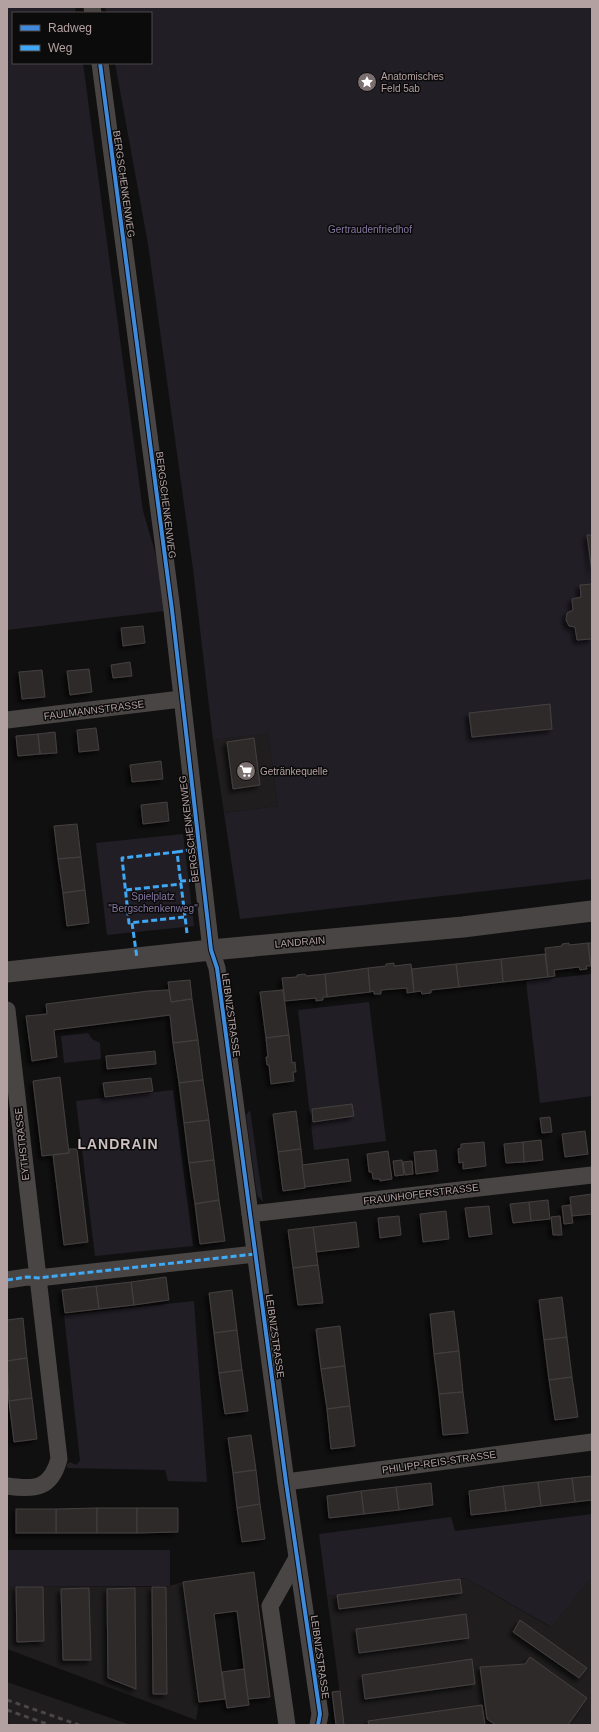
<svg xmlns="http://www.w3.org/2000/svg" width="599" height="1732" font-family="Helvetica,sans-serif">
<defs>
<filter id="shadow"><feDropShadow dx="-3.5" dy="3.5" stdDeviation="2" flood-color="#0009"/></filter>
</defs>
<rect width="100%" height="100%" fill="#111010"/>
<g fill="#1f1d1d">
<path d="M268,732l10,74 -54,7 -11,-73z"/>
<path d="M592,1577v148h-248l-17,-129 139,-18 84,49z"/>
<path d="M183,1582l16,120 -3,18 -189,-71v-62h159z"/>
<path d="M7,1682l124,43h-118l-6,-2z"/>
</g>
<g fill="#211e26">
<path d="M7,7h68l1,6h-63v50h70l60,448 29,99 -165,20z"/>
<path d="M105,7h487v872l-352,40 -16,-106 54,-7 -10,-73 -55,7 -20,-171 -45,-325 -33,-181h36v-50h-45z"/>
<path d="M183,834l11,92 -87,9 -11,-92z"/>
<path d="M592,974v122l-52,7 -14,-122z"/>
<path d="M369,1002l17,139 -72,9 -16,-140z"/>
<path d="M88,1033l4,6 8,4 1,16 -37,4 -3,-27z"/>
<path d="M173,1090l20,156 -98,10 -19,-155z"/>
<path d="M250,1110l13,92 -6,-7 -11,-80z"/>
<path d="M194,1301l13,181 -39,-1 -3,-11 -98,-2v-4l3,-2 6,3 4,-4 -16,-146z"/>
<path d="M592,1514v63l-41,50 -85,-49 -139,18 -8,-62 132,-17 4,14z"/>
<path d="M7,1550h163v36l-163,1z"/>
</g>
<g fill="#2f2c2c" stroke="#453f40" filter="url(#shadow)">
<path d="M587,535h5v37z"/>
<path d="M592,584v55l-15,1 -2,-13 -6,-1 -3,-6 1,-7 6,-3 -1,-11 9,-2 -1,-12z"/>
<path d="M143,626l2,17 -22,3 -2,-18z"/>
<path d="M130,662l2,14 -19,2 -2,-13z"/>
<path d="M89,669l3,23 -22,3 -3,-24z"/>
<path d="M42,670l3,27 -23,2 -3,-27z"/>
<path d="M550,704l2,25 -80,8 -3,-24z"/>
<path d="M96,728l3,22 -20,2 -2,-22z"/>
<path d="M55,732l2,21 -17,1 -2,-20z"/>
<path d="M38,734l2,20 -22,2 -2,-20z"/>
<path d="M254,738l6,47 -27,4 -6,-47z"/>
<path d="M161,761l2,18 -31,3 -2,-17z"/>
<path d="M167,802l2,19 -26,3 -2,-19z"/>
<path d="M77,824l4,33 -23,2 -4,-33z"/>
<path d="M81,857l4,33 -22,3 -5,-34z"/>
<path d="M85,890l4,33 -22,3 -4,-33z"/>
<path d="M569,943v2l19,-2 3,23h-5l1,3 -7,1 -1,-3 -25,3 1,6 -7,1 -3,-29 17,-2v-2z"/>
<path d="M588,943h4v23h-1z"/>
<path d="M545,954l3,23 -45,5 -2,-23z"/>
<path d="M501,959l2,23 -44,5 -3,-23z"/>
<path d="M394,963v3l17,-2 3,28 -7,1v-5l-26,2v4h-7v-3l-4,1 -2,-24 18,-2v-2z"/>
<path d="M456,964l3,23 -28,3v3l-9,1 -1,-3 -7,1 -2,-23z"/>
<path d="M368,968l2,24 -43,5 -2,-23z"/>
<path d="M305,974l1,2 19,-2 2,23h-4v3l-7,1v-3l-31,3 -3,-23 15,-1v-2z"/>
<path d="M190,980l2,19 -21,3 -3,-20z"/>
<path d="M169,990l2,12 21,-3 6,41 -25,3 -3,-28 -116,15 3,27 -25,4 -6,-45 21,-2 -1,-10 102,-13z"/>
<path d="M283,990l6,45 -23,3 -6,-46z"/>
<path d="M289,1035l3,28 3,-1 1,10h-3l1,9 -23,3 -2,-19h-2l-1,-8h2l-2,-19z"/>
<path d="M198,1040l5,40 -24,3 -6,-40z"/>
<path d="M155,1051l1,13 -49,5 -1,-13z"/>
<path d="M60,1077l9,76 -27,3 -9,-75z"/>
<path d="M151,1078l2,13 -48,6 -2,-14z"/>
<path d="M203,1080l6,40 -25,3 -5,-40z"/>
<path d="M352,1104l2,12 -41,6 -1,-13z"/>
<path d="M296,1111l5,38 -23,3 -5,-38z"/>
<path d="M550,1117l2,15 -10,1 -2,-15z"/>
<path d="M209,1120l5,40 -25,3 -5,-40z"/>
<path d="M585,1131l3,23 -23,3 -3,-23z"/>
<path d="M541,1140l2,20 -19,2 -1,-20z"/>
<path d="M484,1142l2,24 -23,3v-7l-4,1 -1,-14 3,-1v-4z"/>
<path d="M523,1142l1,20 -18,1 -2,-19z"/>
<path d="M69,1149h8l11,93 -24,3 -11,-90 16,-2z"/>
<path d="M301,1149l4,39 -22,3 -5,-39z"/>
<path d="M436,1150l2,21 -22,3 -2,-22z"/>
<path d="M388,1151l4,28 -12,2v-2h-7l-1,-7h-3l-2,-18z"/>
<path d="M348,1159l3,22 -46,6 -3,-22z"/>
<path d="M214,1160l5,40 -24,4 -6,-41z"/>
<path d="M402,1160l2,15 -9,1 -2,-15z"/>
<path d="M412,1161l1,13 -8,1 -2,-13z"/>
<path d="M592,1194v20l-20,2 -2,-19z"/>
<path d="M219,1200l6,41 -25,3 -5,-40z"/>
<path d="M548,1200l2,19 -19,2 -2,-19z"/>
<path d="M529,1202l2,19 -18,2 -3,-19z"/>
<path d="M570,1205l3,18 -9,1 -2,-18z"/>
<path d="M489,1206l3,28 -23,3 -4,-29z"/>
<path d="M446,1211l3,28 -26,3 -3,-28z"/>
<path d="M399,1216l2,19 -21,3 -2,-20z"/>
<path d="M560,1216l2,19h-9l-2,-18z"/>
<path d="M356,1222l3,25 -43,5 -3,-25z"/>
<path d="M313,1227l5,38 -25,3 -5,-38z"/>
<path d="M318,1265l5,38 -25,2 -5,-37z"/>
<path d="M166,1277l3,23 -35,5 -3,-23z"/>
<path d="M131,1282l3,23 -35,4 -3,-23z"/>
<path d="M96,1286l3,23 -34,4 -3,-23z"/>
<path d="M232,1290l5,40 -23,3 -5,-40z"/>
<path d="M562,1297l5,40 -23,3 -5,-40z"/>
<path d="M454,1311l5,40 -25,3 -4,-40z"/>
<path d="M23,1318l4,40 -20,3v-41z"/>
<path d="M340,1326l5,40 -24,3 -5,-40z"/>
<path d="M237,1330l5,40 -23,3 -5,-40z"/>
<path d="M567,1337l5,40 -23,3 -5,-40z"/>
<path d="M459,1351l4,41 -24,2 -5,-40z"/>
<path d="M27,1358l5,40 -23,3 -2,-40z"/>
<path d="M345,1366l5,40 -23,3 -6,-40z"/>
<path d="M242,1370l6,41 -23,3 -6,-41z"/>
<path d="M572,1377l6,40 -23,3 -6,-40z"/>
<path d="M463,1392l5,41 -25,2 -4,-41z"/>
<path d="M32,1398l5,41 -23,3 -5,-41z"/>
<path d="M350,1406l5,40 -24,3 -4,-40z"/>
<path d="M251,1435l5,35 -23,3 -5,-35z"/>
<path d="M256,1470l4,34 -23,4 -4,-35z"/>
<path d="M592,1476v24l-17,2 -3,-24z"/>
<path d="M572,1478l3,24 -34,4 -3,-24z"/>
<path d="M538,1482l3,24 -35,5 -3,-25z"/>
<path d="M431,1483l2,22 -34,5 -3,-23z"/>
<path d="M503,1486l3,25 -35,4 -2,-24z"/>
<path d="M396,1487l3,23 -35,4 -3,-23z"/>
<path d="M361,1491l3,23 -35,4 -2,-22z"/>
<path d="M260,1504l5,35 -23,3 -5,-34z"/>
<path d="M97,1508v25h-41v-24z"/>
<rect x="97" y="1508" width="40" height="25"/>
<path d="M137,1508h41v24l-41,1z"/>
<rect x="16" y="1509" width="40" height="24"/>
<path d="M254,1572l16,125 -22,2 -11,-88 -23,3 11,85 -26,3 -16,-120z"/>
<path d="M460,1579l2,14 -123,16 -2,-14z"/>
<path d="M16,1587h27l1,54 -27,1z"/>
<path d="M152,1587h14l1,107h-14z"/>
<path d="M89,1588l2,72h-28l-2,-71z"/>
<path d="M135,1588l1,101 -28,-11 -1,-89z"/>
<path d="M466,1614l3,24 -110,15 -3,-24z"/>
<path d="M520,1620l67,48 -8,10 -66,-46z"/>
<path d="M530,1657l57,41 -19,27h-72l-9,-6 -7,-52 45,-3z"/>
<path d="M472,1659l3,25 -110,15 -3,-24z"/>
<path d="M244,1669l5,36 -22,3 -5,-36z"/>
<path d="M340,1691l4,34h-8l-4,-33z"/>
<path d="M482,1705l3,20h-116l-1,-4z"/>
</g>
<g fill="none" stroke-linecap="round" stroke-linejoin="round">
<g stroke="#4a4545" stroke-width="17">
<path d="M92,7l1,6"/>
<path d="M100,63l72,547 39,340 6,18 69,514 34,232 -2,11"/>
<path d="M7,720l174,-21"/>
<path d="M7,1010l52,449c-8,30 -24,31 -52,27"/>
<path d="M250,1214l342,-39"/>
<path d="M7,1280l20,-3 11,1 217,-24"/>
<path d="M286,1482l306,-40"/>
<path d="M287,1725l-17,-119 27,-48"/>
</g>
<path stroke="#4a4545" stroke-width="21" d="M7,972l204,-22 252,-23 129,-16"/>
<g stroke="#4b4646" stroke-width="3" stroke-dasharray="5 4" stroke-linecap="butt">
<path d="M7,1700l72,25"/>
<path d="M7,1710l43,15"/>
</g>
<g stroke="#3fa9f5" stroke-width="3" stroke-dasharray="6 3" stroke-linecap="butt">
<path d="M177,852l23,-4"/>
<path d="M180,881l24,-1"/>
<path d="M126,890l55,-6"/>
<path d="M184,917l-55,6 -7,-65 55,-6 10,81"/>
<path d="M132,923l5,35"/>
<path d="M7,1280l20,-3 11,1 217,-24"/>
</g>
<defs>
<path id="cycleway" d="M100,63l72,547 39,340 6,18 69,514 34,232 -2,11"/>
</defs>
<use href="#cycleway" stroke="#0c0b0b" stroke-width="6"/>
<use href="#cycleway" stroke="#408adc" stroke-width="4"/>
</g>
<defs>
<symbol id="sight-disc" viewBox="-11 -11 22 22"><circle r="9.5" fill="#7a6e6e" stroke="#0c0b0b"/><path d="M0-6L1.8-2.2L6-1.7L2.9 1.2L3.7 5.4L0 3.3L-3.7 5.4L-2.9 1.2L-6-1.7L-1.8-2.2Z" fill="#fff"/></symbol>
<symbol id="supermarket-disc" viewBox="-11 -11 22 22"><circle r="9.5" fill="#7a6e6e" stroke="#0c0b0b"/><path d="M-6-5.5h2.5l.6 2H6L4.5 2H-2.5L-4.4-4H-6ZM-1.5 3.2a1.3 1.3 0 1 0 .1 0ZM3 3.2a1.3 1.3 0 1 0 .1 0Z" fill="#fff"/></symbol>
</defs>
<g fill-rule="evenodd">
<use href="#sight-disc" x="356" y="71" width="22" height="22"/>
<use href="#supermarket-disc" x="235" y="760" width="22" height="22"/>
</g>
<g text-anchor="middle" dominant-baseline="central" stroke-width="3" stroke-linejoin="round" paint-order="stroke">
<g font-size="10" fill="#b3a0a1" stroke="#0c0b0b" text-anchor="start">
<text x="381" y="76">Anatomisches<tspan x="381" dy="12">Feld 5ab</tspan></text>
<text x="260" y="771">Getränkequelle</text>
</g>
<g font-size="10" fill="#b3a0a1" stroke="#0c0b0b">
<text transform="translate(124 184) rotate(82)">BERGSCHENKENWEG</text>
<text transform="translate(166 505) rotate(83)">BERGSCHENKENWEG</text>
<text transform="translate(94 710) rotate(-7)">FAULMANNSTRASSE</text>
<text transform="translate(189 829) rotate(-97)">BERGSCHENKENWEG</text>
<text transform="translate(300 942) rotate(-5)">LANDRAIN</text>
<text transform="translate(231 1015) rotate(82)">LEIBNIZSTRASSE</text>
<text transform="translate(22 1144) rotate(-96)">EYTHSTRASSE</text>
<text transform="translate(421 1194) rotate(-7)">FRAUNHOFERSTRASSE</text>
<text transform="translate(275 1336) rotate(82)">LEIBNIZSTRASSE</text>
<text transform="translate(439 1462) rotate(-8)">PHILIPP-REIS-STRASSE</text>
<text transform="translate(320 1657) rotate(82)">LEIBNIZSTRASSE</text>
</g>
<g font-size="10" fill="#8476a0" stroke="#0c0b0b">
<text x="370" y="229">Gertraudenfriedhof</text>
<text x="153" y="896">Spielplatz<tspan x="153" dy="12">"Bergschenkenweg"</tspan></text>
</g>
<g font-size="14" font-weight="bold" letter-spacing="1" fill="#cfc1c1" stroke="#0c0b0b">
<text x="118" y="1144">LANDRAIN</text>
</g>
</g>
<rect width="599" height="1732" fill="none" stroke="#b3a0a1" stroke-width="16"/>
<rect x="12" y="12" width="140" height="52" fill="#0c0b0b" stroke="#4f4747"/>
<rect x="20" y="25" width="20" height="6" fill="#408adc" stroke="#4f4747"/>
<text x="48" y="32" font-size="12" fill="#b3a0a1">Radweg</text>
<rect x="20" y="45" width="20" height="6" fill="#3fa9f5" stroke="#4f4747"/>
<text x="48" y="52" font-size="12" fill="#b3a0a1">Weg</text>
</svg>
